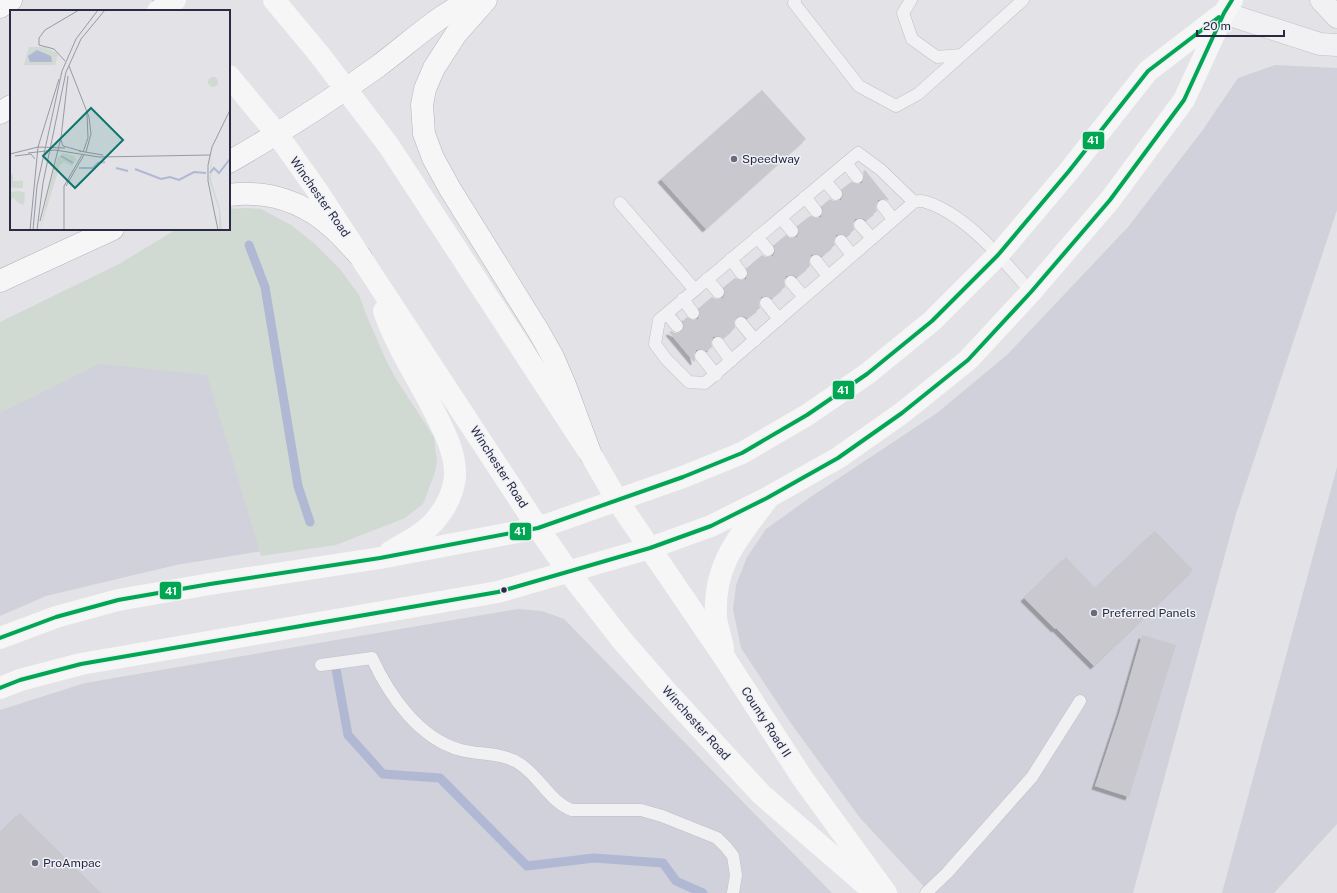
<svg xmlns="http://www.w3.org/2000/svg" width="1337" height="893" font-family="'Public Sans',sans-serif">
<defs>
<filter id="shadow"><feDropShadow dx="-3.5" dy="3.5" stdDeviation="0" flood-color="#0004"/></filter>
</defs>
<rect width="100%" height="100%" fill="#e2e2e7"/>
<g fill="#d0d1da">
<path d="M1275,65l62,3v142l-101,304 -103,379h-203l-70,-75 -70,-96 -49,-74 -8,-39 3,-24 11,-28 19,-28 46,-33 125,-83 71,-59 120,-127 74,-96 36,-53z"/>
<path d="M206,283l88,263 -118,19 -130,31 -46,20v-220z"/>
<path d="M1337,467v357l-63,69h-52z"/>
<path d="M518,609l24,2 22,8 268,274h-832v-183l85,-27z"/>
</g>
<path fill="#d0dad2" d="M246,208l15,1 30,16 23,18 26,26 19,26 7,19 19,44 11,21 38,58 3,25 -3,13 -11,29 -18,14 -69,27 -75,11 -54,-181 -108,-11 -99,49v-91l119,-58 58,-35h52v-20z"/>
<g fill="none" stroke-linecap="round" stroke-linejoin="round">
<g stroke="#b0b8d3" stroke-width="9">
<path d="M249,245l16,42 33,199 12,36"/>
<path d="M336,669l12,66 35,39 57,4 87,88 67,-8 69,5 13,18 27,12"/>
</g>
</g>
<g fill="#c8c8ce" filter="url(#shadow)">
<path d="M762,90l44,49 -100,90 -45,-50z"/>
<path d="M865,170l24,30 -7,-1 -4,1 -2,7 1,4 -11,9 -4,-2 -7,1 -2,4 1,7 -8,6 -6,-2 -4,1 -2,7 1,3 -13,11 -7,-2 -4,1 -2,7 1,4 -13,11 -4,-2 -7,1 -2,4 1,7 -13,11 -7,-2 -4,1 -2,7 1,4 -13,10 -4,-2 -6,1 -3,4 1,7 -12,10 -5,-2 -5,1 -2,6 1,4 -5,4 -7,-2 -4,1 -2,4 1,7 -1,1 -25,-30 2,-1 4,2 6,-1 3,-4 -1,-7 4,-4 6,3 5,-1 2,-6 -1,-5 13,-11 4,2 7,-1 2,-4 -1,-7 11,-9 6,2 5,-1 2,-6 -1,-5 15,-13 4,2 7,-1 2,-4 -1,-7 12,-10 4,3 7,-1 2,-4 -2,-7 13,-10 7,2 4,-1 2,-7 -1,-4 8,-7 4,2 7,-1 2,-4 -1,-7 9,-7 7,2 4,-1 2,-7 -1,-4z"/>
<path d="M1155,531l38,39 -99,96 -38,-38 -1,1 -31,-31 42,-41 29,31z"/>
<path d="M1142,635l34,10 -47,152 -34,-11 25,-75z"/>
<path d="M20,813l81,80h-101v-60z"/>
</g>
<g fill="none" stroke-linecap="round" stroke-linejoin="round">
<defs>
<g id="lane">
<path d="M795,0l-1,3 65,83 37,20 22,-12 105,-94"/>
<path d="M911,0l-8,13 9,26 25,18 24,-2"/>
<path d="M846,163l11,14"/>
<path d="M825,181l11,13"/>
<path d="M805,197l11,14"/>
<path d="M914,202l-209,181 -16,-1 -23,-23 -11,-15 4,-24 199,-167 23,17 33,32c4,-1 8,-2 12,0 41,13 77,58 105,90"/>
<path d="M620,203l75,87"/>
<path d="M883,206l10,13"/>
<path d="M781,218l11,13"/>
<path d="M860,225l12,13"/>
<path d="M757,237l11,13"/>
<path d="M841,241l11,14"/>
<path d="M731,259l10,14"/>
<path d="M816,261l12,15"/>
<path d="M707,279l11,13"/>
<path d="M791,282l13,15"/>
<path d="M683,299l10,14"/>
<path d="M766,303l13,16"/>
<path d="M667,314l10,12"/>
<path d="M741,323l14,17"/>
<path d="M718,343l13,18"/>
<path d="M701,356l15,19"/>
<path d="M321,665l51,-7c17,37 47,81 89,92 19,5 41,2 59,14 20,13 30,38 52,46h69l21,6 55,22 9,9 7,9 3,19 -3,18"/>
<path d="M926,893l21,-20 85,-96 48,-76"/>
</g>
<g id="street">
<path d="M1321,0l16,17"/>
<path d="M1224,13l96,31 17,1"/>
</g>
<g id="highway">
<path d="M486,0l-30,34 -22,34 -9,21 -3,16 2,29 9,24 17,31 89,143 14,25 12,28 26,70"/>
<path d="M0,7l11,-7"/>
<path d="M0,113l11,-7"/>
<path d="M229,162c51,-29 101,-61 148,-95 31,-23 60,-51 94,-67"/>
<path d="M229,195c39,-5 75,7 104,33 10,9 19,20 28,29"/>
<path d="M0,281l113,-52"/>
</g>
</defs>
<use href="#lane" stroke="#c0c0c5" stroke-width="13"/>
<use href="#street" stroke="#c0c0c5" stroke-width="23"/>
<use href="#highway" stroke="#b4b5bc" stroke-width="23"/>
<use href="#lane" stroke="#f1f1f4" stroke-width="12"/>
<use href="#street" stroke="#f1f1f4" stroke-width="22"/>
<g stroke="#f6f6f6" stroke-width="22">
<path d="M274,0l45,54 70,92 202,309 26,45 109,160 77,119 83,114"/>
<path d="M229,76l48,58 39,55 222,339 30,43 53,68 46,53 94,102 113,98"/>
<path d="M384,311c13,38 37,72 54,108 9,18 18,37 17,58 -2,16 -8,29 -18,41 -11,15 -31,24 -47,34"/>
<path d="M0,638l56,-21 62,-17 92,-16 170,-26 158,-30 145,-51 59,-24 65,-38 60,-41 65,-53 66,-66 71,-84 79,-100 73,-56"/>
<path d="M723,648c-2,-10 -6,-21 -7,-31 -3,-51 21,-78 50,-116"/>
<path d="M0,688l20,-8 61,-16 417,-72 152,-44 61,-22 56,-28 71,-40 64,-45 66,-53 63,-68 79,-92 74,-100 40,-87 8,-13"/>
</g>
<use href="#highway" stroke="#f6f6f6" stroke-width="22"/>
<defs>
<path id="highway-bridge" d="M158,11l17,-11"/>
</defs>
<use href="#highway-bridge" stroke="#b4b5bc" stroke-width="23" stroke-linecap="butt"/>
<use href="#highway-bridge" stroke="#f6f6f6" stroke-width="22"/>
<defs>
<g id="bus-1">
<path d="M0,638l56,-21 62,-17 92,-16 170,-26 158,-30 145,-51 59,-24 65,-38 60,-41 65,-53 66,-66 71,-84 79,-100 71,-54"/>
<path d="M0,688l20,-8 61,-16 417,-72 152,-44 61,-22 56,-28 71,-40 64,-45 66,-53 63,-68 79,-92 74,-100 40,-87 8,-13"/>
</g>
</defs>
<use href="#bus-1" stroke="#eff1f7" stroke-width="7"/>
<use href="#bus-1" stroke="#00a651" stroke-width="4"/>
</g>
<g fill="#696b7b" stroke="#eff1f7" stroke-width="1.5">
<circle cx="734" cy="159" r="4"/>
<circle cx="1094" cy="613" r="4"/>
<circle cx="35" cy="863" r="4"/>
</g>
<circle fill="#282b41" stroke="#eff1f7" stroke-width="1.5" cx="504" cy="590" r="3.5"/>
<g text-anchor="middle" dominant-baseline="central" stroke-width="3" stroke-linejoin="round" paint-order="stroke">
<g font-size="12" fill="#282b41" stroke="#eff1f7" text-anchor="start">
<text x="742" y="159">Speedway</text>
<text x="1102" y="613">Preferred Panels</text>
<text x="43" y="863">ProAmpac</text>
</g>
<g font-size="12" fill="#282b41" stroke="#eff1f7">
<text transform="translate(320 197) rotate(55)">Winchester Road</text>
<text transform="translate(499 467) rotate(57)">Winchester Road</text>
<text transform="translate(766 722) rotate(57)">County Road II</text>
<text transform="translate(696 723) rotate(48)">Winchester Road</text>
</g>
</g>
<g transform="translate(10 10)">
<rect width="220" height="220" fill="#e2e2e7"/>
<path d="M19,37h15l11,5 3,2 -3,11h-31zM198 72a5 5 0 1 1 10 0a5 5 0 1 1-10 0ZM53,143l11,3 2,4 -4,6 -8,-4 -4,3 -20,65 11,-53 7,-20zM202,144l-1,26 9,29 2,21 -3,-1v-19l-10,-30zM3,163v8h10v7h-12l-1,-11zM9,181l6,2 -1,12 -6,-2 -5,-6 -3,6v-11z" fill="#d0dad2"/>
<path d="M27,40l14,6 1,6h-22l-2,-6z" fill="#b0b8d3"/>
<path fill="none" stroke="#b0b8d3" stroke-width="2" d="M51,146l12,7M69,158h14l5,-5 7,-1M106,158l12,3M125,159l26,10 9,-2 9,3 15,-8 12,1M200,163l4,-5 5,5 11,-14"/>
<path fill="none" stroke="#9899a5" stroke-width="1" d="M55,51l-11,-12 -15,-4v-7l6,-8 34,-20M59,56l20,51 2,17 -5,18M51,130l2,6 18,5M69,141l24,4M73,142l5,-14 -1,-24M18,143l27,-3 44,7 111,-2M0,144l28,-7 27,1M5,146l16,-2 4,5M56,176l18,-31M30,211l21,-83 7,-62M20,220l8,-83 21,-68M23,220l4,-44 25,-115 14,-32 22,-29M27,220l6,-47 23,-111 15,-33 24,-29M54,220v-44l18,-31M208,220l-10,-49v-16l4,-18 18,-37"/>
<path fill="#0f766e" fill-opacity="0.15" stroke="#0f766e" stroke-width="2" d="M81,98l32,32 -48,48 -32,-32z"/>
<rect width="220" height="220" fill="none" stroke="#282b41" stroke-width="2"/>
</g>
<g stroke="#eff1f7" stroke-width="1.5">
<rect x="1082" y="131" width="23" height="19" rx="4" fill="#00a651"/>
<rect x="832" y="380" width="23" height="20" rx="4" fill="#00a651"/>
<rect x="509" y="522" width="23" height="19" rx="4" fill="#00a651"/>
<rect x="159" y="581" width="23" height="19" rx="4" fill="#00a651"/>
</g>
<g font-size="11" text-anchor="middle" font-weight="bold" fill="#fff">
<text x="1093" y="144">41</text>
<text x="843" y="394">41</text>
<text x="520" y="535">41</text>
<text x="171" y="595">41</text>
</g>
<path d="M1197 30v6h87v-6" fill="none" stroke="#282b41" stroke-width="2"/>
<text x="1203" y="30" font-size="12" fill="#282b41" stroke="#eff1f7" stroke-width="3" paint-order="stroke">20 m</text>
</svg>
